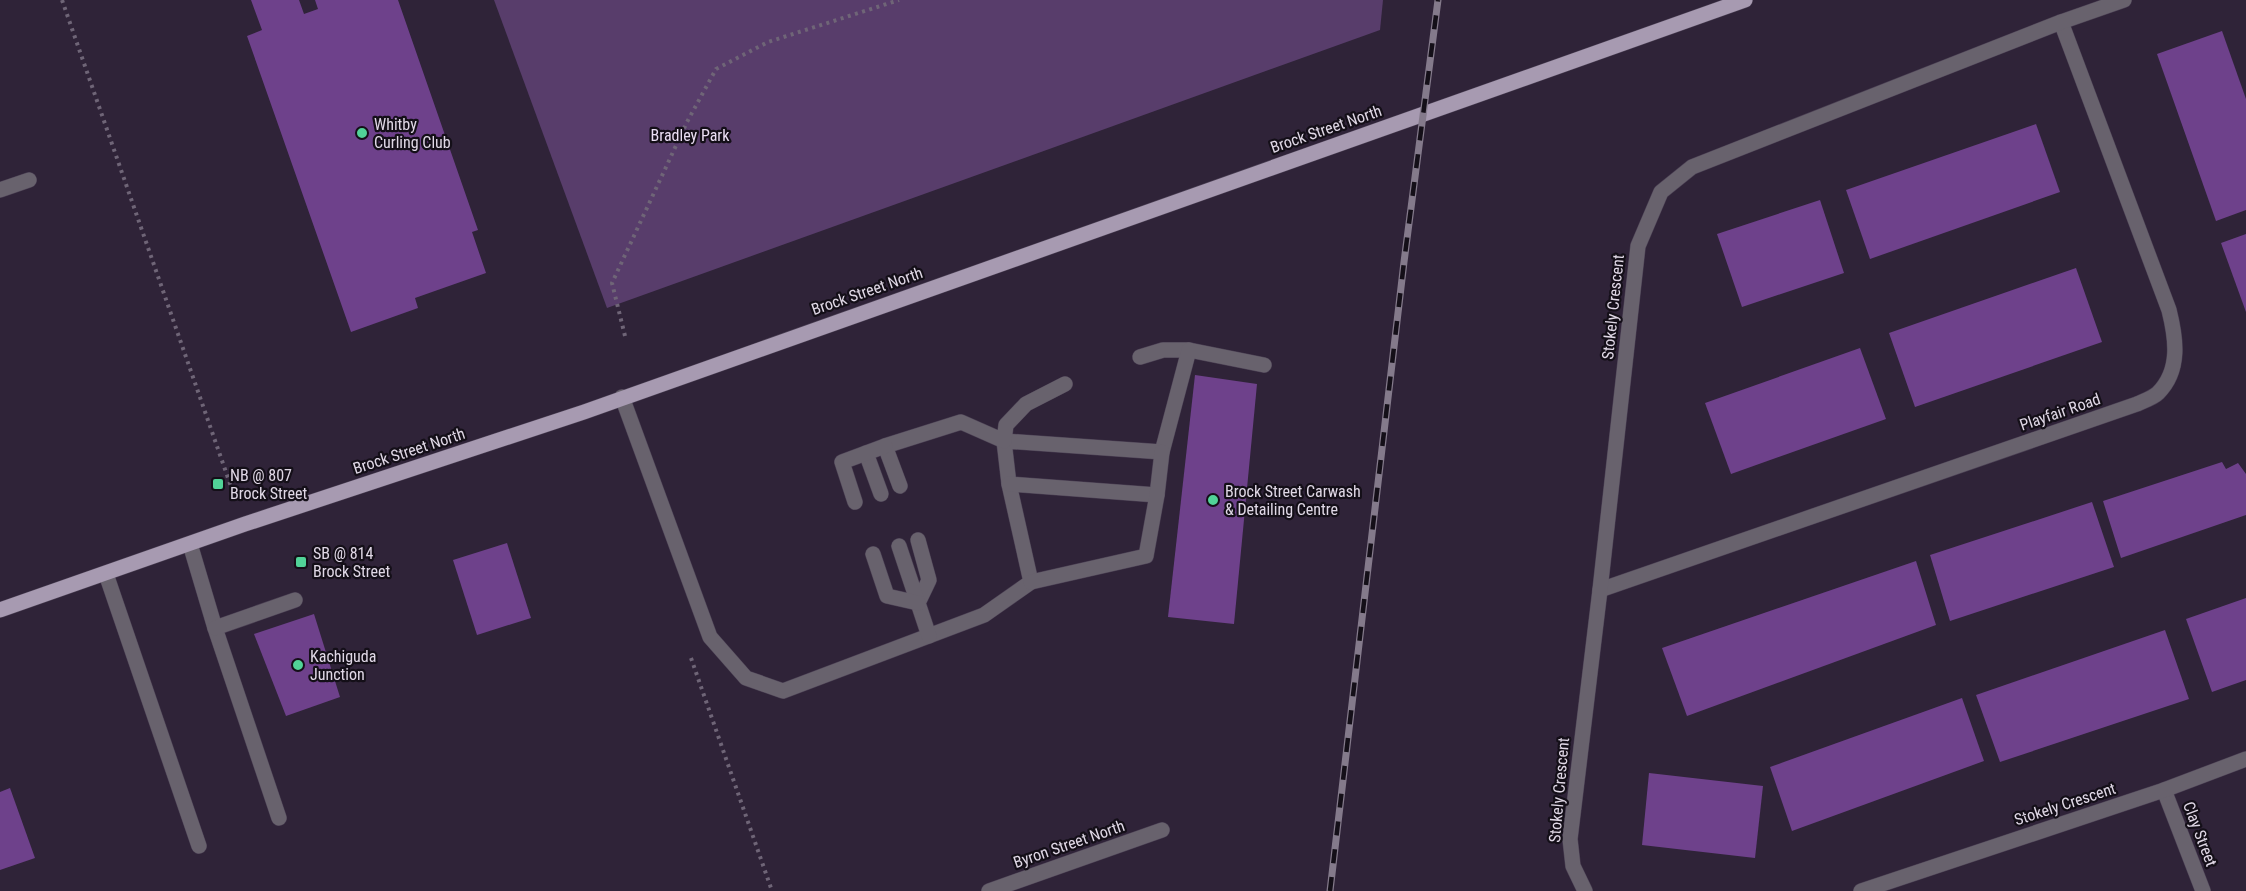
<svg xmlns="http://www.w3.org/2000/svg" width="2246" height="891" font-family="'Roboto Condensed',sans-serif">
<rect width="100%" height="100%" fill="#2f2338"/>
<path fill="#583d6b" d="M494,0h889l-3,30 -773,278z"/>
<g fill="#6e418b">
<path d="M251,0h48l5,14 14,-5 -3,-9h83l80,230 -6,2 14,41 -71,25 3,10 -67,24 -104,-296 15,-6z"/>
<path d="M2222,31l24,68v111l-30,11 -59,-167z"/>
<path d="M2036,124l24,68 -190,67 -24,-69z"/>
<path d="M1820,200l24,73 -102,34 -25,-73z"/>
<path d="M2246,234v78l-25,-69z"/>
<path d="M2076,268l26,74 -187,65 -26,-74z"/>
<path d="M1860,348l26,71 -155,55 -26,-71z"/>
<path d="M1195,375l62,9 -23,240 -66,-7z"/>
<path d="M2222,462l4,7 12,-6 8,11v41l-125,43 -18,-57z"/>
<path d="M2092,502l22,65 -164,54 -20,-66z"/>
<path d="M507,543l24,75 -54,17 -24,-75z"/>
<path d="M1916,561l20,64 -249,91 -25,-68z"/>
<path d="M2246,598v82l-34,12 -26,-73z"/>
<path d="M314,614l26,83 -54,19 -32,-82z"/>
<path d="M2165,630l24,69 -189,63 -24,-67z"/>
<path d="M1962,698l22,63 -192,70 -22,-64z"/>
<path d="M1649,773l114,13 -8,72 -113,-13z"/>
<path d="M10,788l25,70 -35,12v-78z"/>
</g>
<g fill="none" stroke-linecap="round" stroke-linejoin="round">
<defs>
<g id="service">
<path d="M1140,357l23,-7h26"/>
<path d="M622,397l88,240 36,41 37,13 201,-76 47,-33 -22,-98 -5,-43 158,11 27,-102 75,15"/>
<path d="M866,453l15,41"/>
<path d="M1009,484l148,11"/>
<path d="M900,486l-15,-40 76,-24 43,19 2,-16 20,-21 39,-20"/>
<path d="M855,502l-13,-40 43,-16"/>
<path d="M918,540l11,40 -11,23 11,33"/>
<path d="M190,544l25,84 64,190"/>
<path d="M899,546l19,57"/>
<path d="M873,554l14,42 31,7"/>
<path d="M106,574l93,272"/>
<path d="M1031,582l115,-26 11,-61 5,-43"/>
<path d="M215,628l80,-28"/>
</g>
<g id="minor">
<path d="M0,190l29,-10"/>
<path d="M1600,590l537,-186c6,-3 16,-6 21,-11 23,-23 18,-55 11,-83l-108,-288"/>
<path d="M2164,790l39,101"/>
<path d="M989,891l173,-61"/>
<path d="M1585,891l-12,-25 -3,-27 30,-249 38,-344 23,-54 31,-25 369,-145 63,-22"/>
<path d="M1861,891l303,-101 82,-31"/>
</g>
<path id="primary" d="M0,610l245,-86 339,-112 1161,-412"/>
</defs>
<use href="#service" stroke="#4b4054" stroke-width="16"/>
<use href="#minor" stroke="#4b4054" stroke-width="16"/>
<use href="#primary" stroke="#4b4054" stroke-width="16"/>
<g stroke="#6f6577" stroke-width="4" stroke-dasharray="3 4.5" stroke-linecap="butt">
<path d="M62,0l174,501"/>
<path d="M625,336l-13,-53 75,-161 29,-53 52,-27 131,-42"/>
<path d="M691,658l81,233"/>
</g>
<use href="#service" stroke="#68626d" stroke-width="15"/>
<use href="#minor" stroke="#68626d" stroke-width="15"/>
<use href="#primary" stroke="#a79ab1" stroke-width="15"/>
<defs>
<path id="rail" d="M1330,891l74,-629 34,-262"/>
</defs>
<use href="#rail" stroke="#847a8b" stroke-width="7"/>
<use href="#rail" stroke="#140f18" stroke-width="4.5" stroke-dasharray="14" stroke-linecap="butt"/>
</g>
<g fill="#51d398" stroke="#140f18" stroke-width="2">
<circle cx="362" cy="133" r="6"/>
<rect x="212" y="478" width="12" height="12" rx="3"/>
<circle cx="1213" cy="500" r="6"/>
<rect x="295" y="556" width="12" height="12" rx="3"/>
<circle cx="298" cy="665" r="6"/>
</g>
<g text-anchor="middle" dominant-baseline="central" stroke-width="4.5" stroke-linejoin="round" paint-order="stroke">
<g font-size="16" fill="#e0d8e6" stroke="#140f18" text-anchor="start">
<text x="374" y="124">Whitby<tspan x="374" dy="18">Curling Club</tspan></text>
<text x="230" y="475">NB @ 807<tspan x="230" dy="18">Brock Street</tspan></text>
<text x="1225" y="491">Brock Street Carwash<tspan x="1225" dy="18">&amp; Detailing Centre</tspan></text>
<text x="313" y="553">SB @ 814<tspan x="313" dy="18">Brock Street</tspan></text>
<text x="310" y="656">Kachiguda<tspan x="310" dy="18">Junction</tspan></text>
</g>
<g font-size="16" fill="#e0d8e6" stroke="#140f18">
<text transform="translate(1326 129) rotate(-19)">Brock Street North</text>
<text transform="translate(867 291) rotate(-19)">Brock Street North</text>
<text transform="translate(1613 307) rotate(-84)">Stokely Crescent</text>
<text transform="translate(2060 412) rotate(-19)">Playfair Road</text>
<text transform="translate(409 451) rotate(-18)">Brock Street North</text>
<text transform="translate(1559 790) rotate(-85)">Stokely Crescent</text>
<text transform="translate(2065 804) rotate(-18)">Stokely Crescent</text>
<text transform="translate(2200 834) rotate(69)">Clay Street</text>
<text transform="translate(1069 844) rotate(-19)">Byron Street North</text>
</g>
<g font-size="16" fill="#eadef3" stroke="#140f18">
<text x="690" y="135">Bradley Park</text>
</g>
</g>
</svg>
